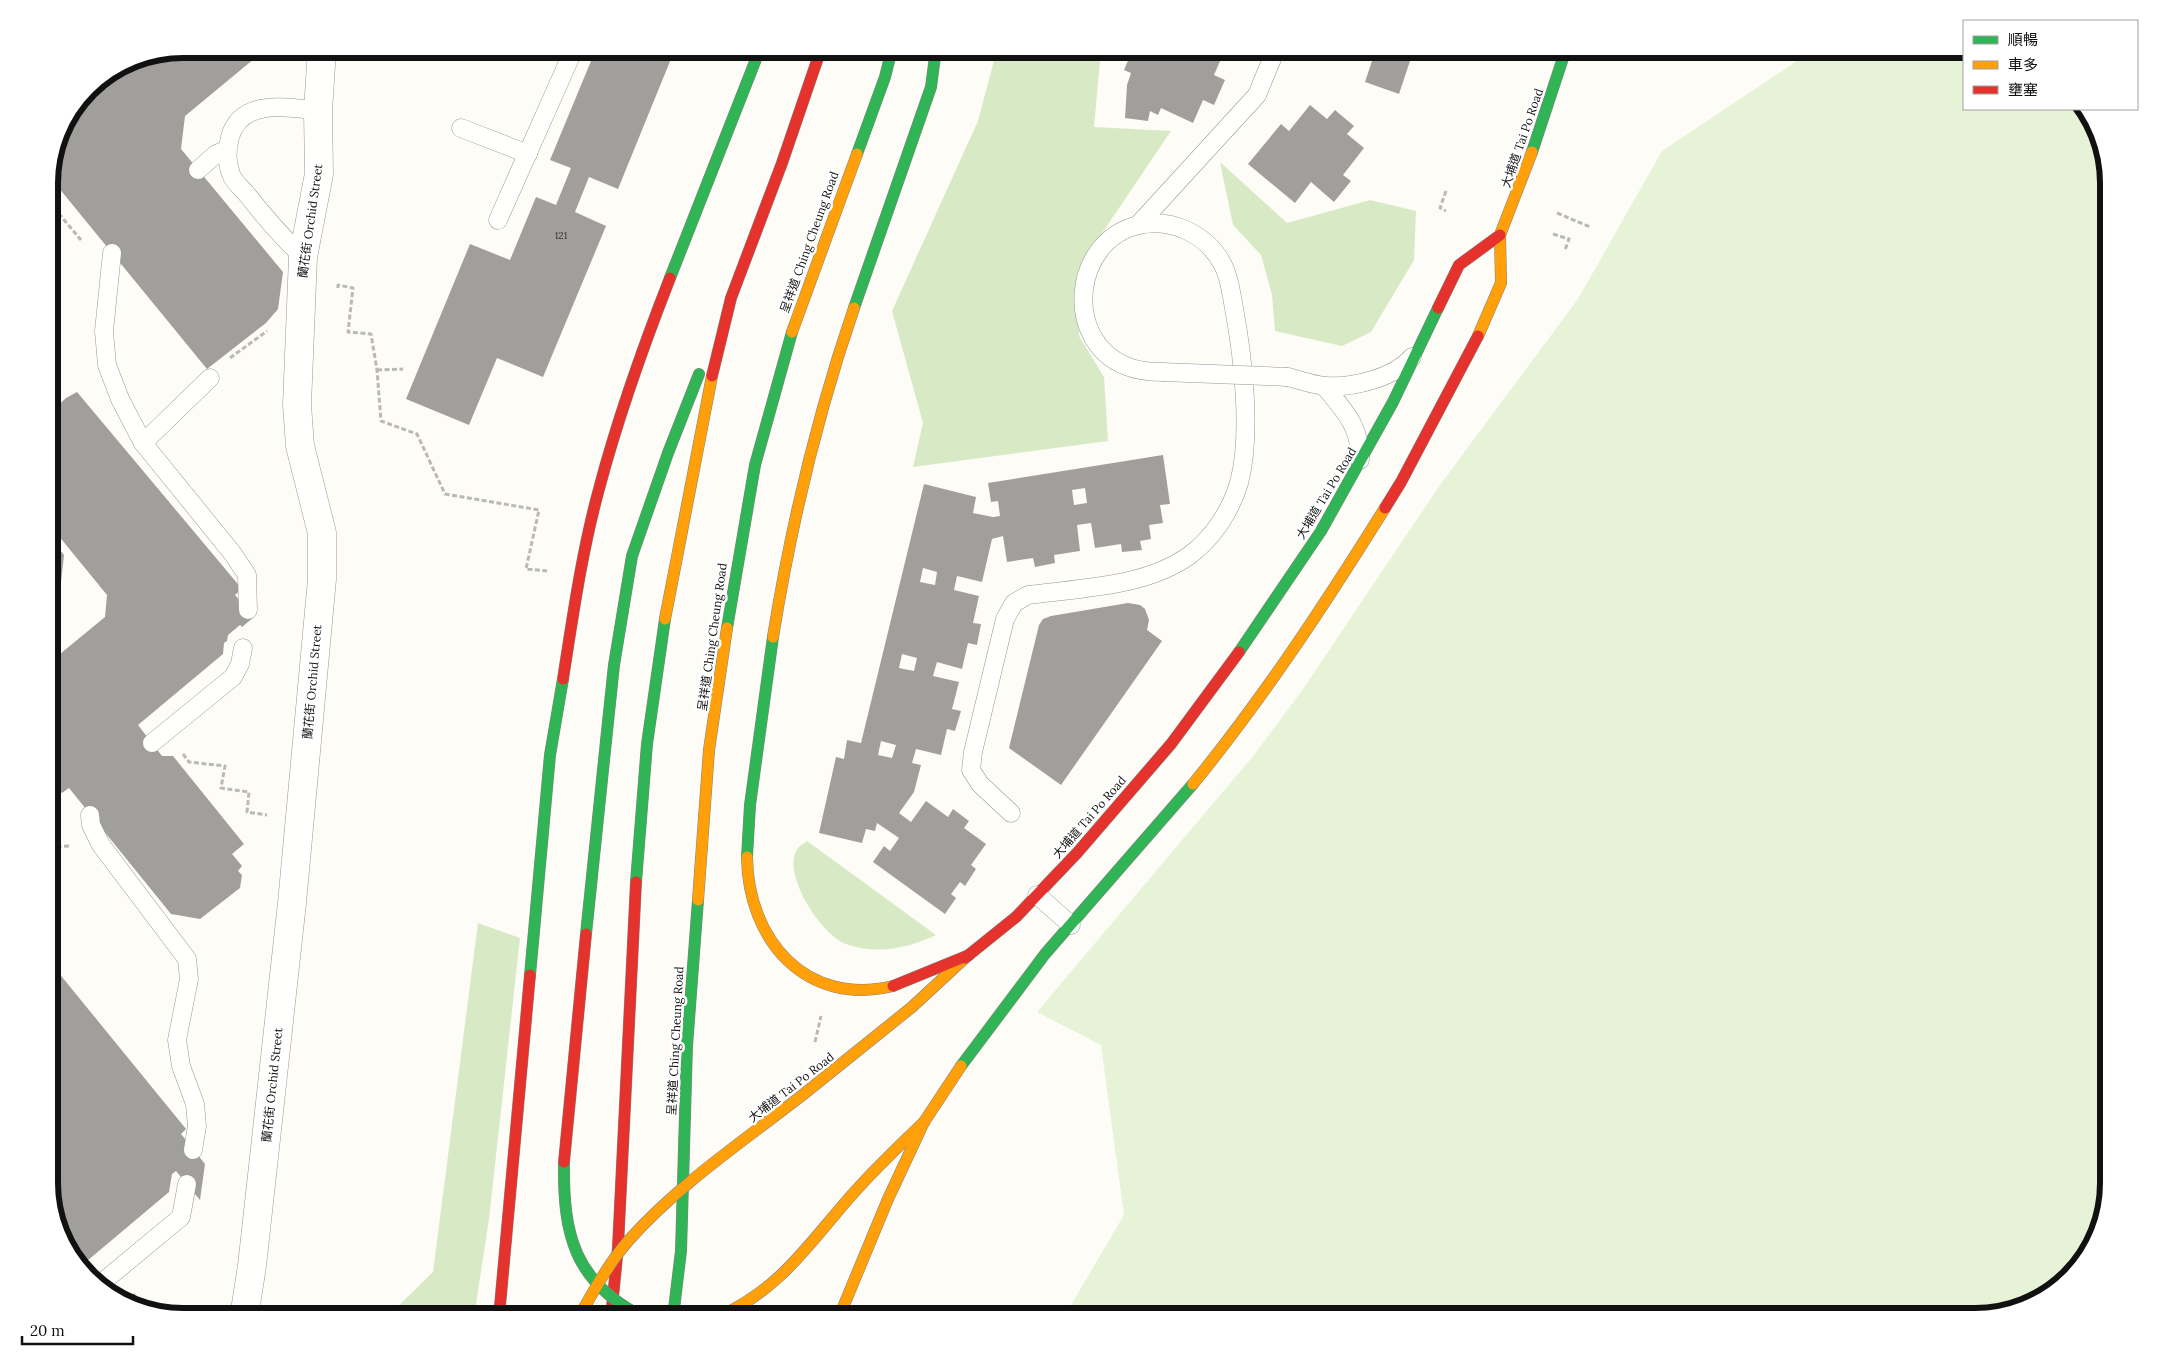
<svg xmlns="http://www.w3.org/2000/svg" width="2158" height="1366" font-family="Lora,'Noto Sans TC',serif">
<rect width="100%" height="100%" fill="#fdfcf7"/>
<path fill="#e7f3d7" d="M1815,49h149v60h121l6,7 18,66v1002l-22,74 -45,41 -66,18h-912l60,-102 -23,-170 -64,-33 217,-257 47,-63 139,-207 138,-186 84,-148z"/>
<g fill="#d8eac5">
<path d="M997,49h104l-7,78 77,4 -81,120 -12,34 1,51 25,41 4,64 -195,26 10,-44 -31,-112 86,-190z"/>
<path d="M1220,162l67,61 83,-23 46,11 -2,49 -43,72 -29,14 -67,-15 -3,-36 -11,-40 -28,-30z"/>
<path d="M807,841l129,94c-27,13 -60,20 -90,9 -25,-9 -66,-72 -48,-96 2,-3 7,-5 9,-7z"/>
<path d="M478,923l42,15 -31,281 -15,98h-87l46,-45z"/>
</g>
<g fill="#a19f9c" fill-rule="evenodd">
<path d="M183,49h83l-81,67 -4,33 102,123 -5,37 -12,14 -59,46 -158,-193 10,-45 21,-31 5,5 10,-8 -7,-9 41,-27 5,4 4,-2 3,4 9,-7 -3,-4z"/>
<path d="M596,49h79l-57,140 -29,-12 -14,35 31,14 -63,151 -46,-19 -28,67 -63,-26 64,-155 40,16 26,-63 20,8 15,-37 -21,-8z"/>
<path d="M1133,49h84l7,3 -10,23 11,5 -11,25 -11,-5 -10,23 -32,-15 -3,7 -8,-4 -2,10 -23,-3 2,-33 4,-12 -7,-3z"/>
<path d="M1376,49h38l-15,45 -34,-12z"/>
<path d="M1310,105l17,14 8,-9 19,16 -7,8 17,14 -21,27 8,6 -17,21 -23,-20 -16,21 -47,-39 33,-40 8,7z"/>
<path d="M77,392l165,197 -7,6 19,22 -12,10 -2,-2 -12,10 -1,6 -3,2 -1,11 -85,71 24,31h11l71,88 -12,10 10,12 -4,5 4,4 -2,13 -40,31 -29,-5 -102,-126 -7,5 -13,-16v-114l56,-46 2,-22 -58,-71v-110l17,-16z"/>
<path d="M1163,455l7,49 -10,1 3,18 -14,2 2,14 -11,2 2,9 -20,2 -1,-8 -26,4 -4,-25 -14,2 3,26 -26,4 1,8 -20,4 -2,-9 -26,4 -4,-26 -11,3 -10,43 -25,-6 -3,14 25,6 -6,27 8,1 -4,21 -9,-2 -6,26 -25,-7 -4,14 26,6 -7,27 9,2 -6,20 -8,-2 -6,26 -25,-6 -4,14 9,2 -7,27 -15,21 12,9 15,-21 22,16 5,-8 16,12 -5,7 22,16 -15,21 5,4 -11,17 -5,-4 -9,12 5,4 -11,16 -72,-52 11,-16 6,5 9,-13 -22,-15 -2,8 -9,-2 -4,14 -43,-10 17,-76 8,2 3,-19 14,3 63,-259 52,13 -3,16 20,4 7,-1 -2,-15 -7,1 -3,-19zM1085,488l2,15 -13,2 -2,-15zM923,568l14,4 -2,13 -15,-3zM902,654l15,4 -3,13 -15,-3zM881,741l15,4 -4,13 -14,-3z"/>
<path d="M49,536l15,19 -10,90 -5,4z"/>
<path d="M1128,603l12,2 5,4 4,11 -2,10 15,11 -101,144 -52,-37 30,-123 4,-6 8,-3z"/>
<path d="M49,961l137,168 -5,5 24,30 -5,36 -24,-29 -4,3 -3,18 -88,74 -14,-15 -18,-59v-45l3,-14 -3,-3z"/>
<path d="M103,1289h17l10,12 -22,-6z"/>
</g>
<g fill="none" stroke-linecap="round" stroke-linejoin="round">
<defs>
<g id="lane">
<path d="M461,128l67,26"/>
<path d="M198,170l18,-16 10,-4"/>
<path d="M498,220l76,-171"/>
<path d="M1138,225l119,-130 19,-46"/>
<path d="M112,253l-8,78 3,34 13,34 23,44 90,111 14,21 1,35"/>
<path d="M303,257c-21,-20 -40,-42 -58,-65 -5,-5 -12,-11 -14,-18 -5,-12 -4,-25 -1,-37 11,-39 58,-30 88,-26"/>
<path d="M1288,377c12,3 25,8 38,9 26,2 68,-8 86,-29"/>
<path d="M1324,386c20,24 37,41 36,74"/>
<path d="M143,443l67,-65"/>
<path d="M152,743l81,-66 7,-13 3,-16"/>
<path d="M1011,813l-31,-29 -9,-14 2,-18 32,-133 9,-16 14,-8c53,-7 118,-8 162,-40 23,-17 41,-45 49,-72 13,-49 4,-126 -5,-175 -3,-15 -4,-30 -11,-43 -16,-31 -51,-47 -84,-40 -67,15 -76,116 -13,141 12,5 23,6 36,6"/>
<path d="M90,815l1,10 10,20 86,114 2,20 -12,61 4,26 14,38 2,22 -4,24"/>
<path d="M1037,895l34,30"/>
<path d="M99,1285l82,-68 6,-33"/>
</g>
<path id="street" d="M244,1317l8,-51 40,-363 30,-324v-46l-22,-87 -3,-41 6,-148 16,-83 -1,-63 4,-62"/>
<g id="fast">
<path d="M1532,152l34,-103"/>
<path d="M857,154l28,-77 7,-28"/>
<path d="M670,278l90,-229"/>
<path d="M854,308l77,-221 5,-38"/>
<path d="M727,628l28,-163 37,-133"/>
<path d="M1239,652l82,-121 72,-129 45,-94"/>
<path d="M606,741l8,-76 18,-109 36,-103 31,-79"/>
<path d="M747,857l3,-52 23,-168"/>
<path d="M636,882l11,-138 18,-125"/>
<path d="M530,975l20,-220 13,-76"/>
<path d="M961,1066l84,-112 148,-170"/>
<path d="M673,1317l8,-66 6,-205 11,-146"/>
</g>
<g id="slow">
<path d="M792,332l65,-178"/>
<path d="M1478,336l23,-53 -1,-48 32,-83"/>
<path d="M665,619l47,-243"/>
<path d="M773,637c18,-112 44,-221 81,-329"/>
<path d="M1193,784c71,-87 132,-180 192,-276"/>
<path d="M747,857c1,83 59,150 146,129"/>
<path d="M698,900l11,-150 18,-122"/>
<path d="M805,1093l107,-86 53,-49"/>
<path d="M718,1317c67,-30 94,-79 141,-130 21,-23 43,-44 65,-65"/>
<path d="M839,1317l49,-118 36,-77 37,-56"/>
</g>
<g id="jam">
<path d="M1438,308l21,-43 41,-30"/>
<path d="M712,376l19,-78 51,-135 39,-114"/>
<path d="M1385,508l16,-26 77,-146"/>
<path d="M563,679c10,-64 19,-128 36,-190 19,-72 44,-142 71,-211"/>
<path d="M965,958l51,-41 61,-64 94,-109 68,-92"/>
<path d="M893,986l76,-31"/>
<path d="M499,1317l31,-342"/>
<path d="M611,1317l7,-70 18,-365"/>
</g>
</defs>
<use href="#lane" stroke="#979795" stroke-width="19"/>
<use href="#street" stroke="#979795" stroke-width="29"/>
<use href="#fast" stroke="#858482" stroke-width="12"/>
<use href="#slow" stroke="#858482" stroke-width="12"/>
<use href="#jam" stroke="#858482" stroke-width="12"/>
<g stroke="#b9b9b8" stroke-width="3" stroke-dasharray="5 2.5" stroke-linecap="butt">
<path d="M1446,191l-6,17 6,3"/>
<path d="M49,202l32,38"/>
<path d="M1557,213l33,14"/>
<path d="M1553,234l16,5 -4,11"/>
<path d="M338,288v-3l15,3 -5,44 23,2 6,36 4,51 36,13 28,60 94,16 -13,59 21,2"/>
<path d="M230,358l37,-27"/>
<path d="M377,370l26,-1"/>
<path d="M183,754l6,8 36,4 -4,22 28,4 -2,20 20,3"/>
<path d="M49,847l22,-1"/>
<path d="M815,1042l6,-26"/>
<path d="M133,1294l9,11 25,6v2"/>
</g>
<use href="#lane" stroke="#fffffe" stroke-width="18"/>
<use href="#street" stroke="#fffffe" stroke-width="28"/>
<use href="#fast" stroke="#30b455" stroke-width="11"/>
<use href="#slow" stroke="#ff9f0a" stroke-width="11"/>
<use href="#jam" stroke="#e5322d" stroke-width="11"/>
<defs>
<path id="lane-bridge" d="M1162,372l126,5"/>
<g id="fast-bridge">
<path d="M586,934l20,-193"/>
<path d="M564,1162c-1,73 10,120 79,155"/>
</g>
<path id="slow-bridge" d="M579,1317c15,-27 30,-54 50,-77 51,-57 116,-100 176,-147"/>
<path id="jam-bridge" d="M564,1162l22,-228"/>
</defs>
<use href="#lane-bridge" stroke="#979795" stroke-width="19" stroke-linecap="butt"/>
<use href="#fast-bridge" stroke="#858482" stroke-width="12" stroke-linecap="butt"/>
<use href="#slow-bridge" stroke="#858482" stroke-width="12" stroke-linecap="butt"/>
<use href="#jam-bridge" stroke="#858482" stroke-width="12" stroke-linecap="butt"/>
<use href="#lane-bridge" stroke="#fffffe" stroke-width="18"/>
<use href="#fast-bridge" stroke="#30b455" stroke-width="11"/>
<use href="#slow-bridge" stroke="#ff9f0a" stroke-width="11"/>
<use href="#jam-bridge" stroke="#e5322d" stroke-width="11"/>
</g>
<g text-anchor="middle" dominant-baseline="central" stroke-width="5" stroke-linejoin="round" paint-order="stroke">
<g font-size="10" fill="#353434">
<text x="561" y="235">121</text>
</g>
<g font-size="12" fill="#111" stroke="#fff">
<text transform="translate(1522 138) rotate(-71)">大埔道 Tai Po Road</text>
<text transform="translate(310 221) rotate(-82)">蘭花街 Orchid Street</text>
<text transform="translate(809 242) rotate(-70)">呈祥道 Ching Cheung Road</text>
<text transform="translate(1326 493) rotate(-59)">大埔道 Tai Po Road</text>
<text transform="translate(712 637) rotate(-82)">呈祥道 Ching Cheung Road</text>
<text transform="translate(312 682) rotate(-85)">蘭花街 Orchid Street</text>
<text transform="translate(1089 817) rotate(-49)">大埔道 Tai Po Road</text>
<text transform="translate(675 1041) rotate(-87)">呈祥道 Ching Cheung Road</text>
<text transform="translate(272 1085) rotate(-84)">蘭花街 Orchid Street</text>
<text transform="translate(791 1087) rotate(-38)">大埔道 Tai Po Road</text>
</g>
</g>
<path d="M0 0H2158V1366H0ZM183 58H1975A125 125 0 0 1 2100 183V1183A125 125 0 0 1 1975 1308H183A125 125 0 0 1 58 1183V183A125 125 0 0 1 183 58Z" fill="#fff" fill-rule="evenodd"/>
<path fill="none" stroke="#111" stroke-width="6" d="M183 58H1975A125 125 0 0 1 2100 183V1183A125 125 0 0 1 1975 1308H183A125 125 0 0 1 58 1183V183A125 125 0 0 1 183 58Z"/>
<rect x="1963" y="20" width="175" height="90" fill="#ffffff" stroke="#a0a0a0"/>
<rect x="1973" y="36" width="25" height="8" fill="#30b455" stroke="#a0a0a0"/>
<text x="2008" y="45" font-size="15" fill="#111111">順暢</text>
<rect x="1973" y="61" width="25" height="8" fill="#ff9f0a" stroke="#a0a0a0"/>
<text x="2008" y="70" font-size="15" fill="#111111">車多</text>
<rect x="1973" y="86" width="25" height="8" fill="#e5322d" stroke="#a0a0a0"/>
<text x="2008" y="95" font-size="15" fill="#111111">壅塞</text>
<path d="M22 1336v8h111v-8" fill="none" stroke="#111111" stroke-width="2.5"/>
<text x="30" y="1336" font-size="15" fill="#111111" stroke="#ffffff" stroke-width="4" paint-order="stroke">20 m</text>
</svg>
